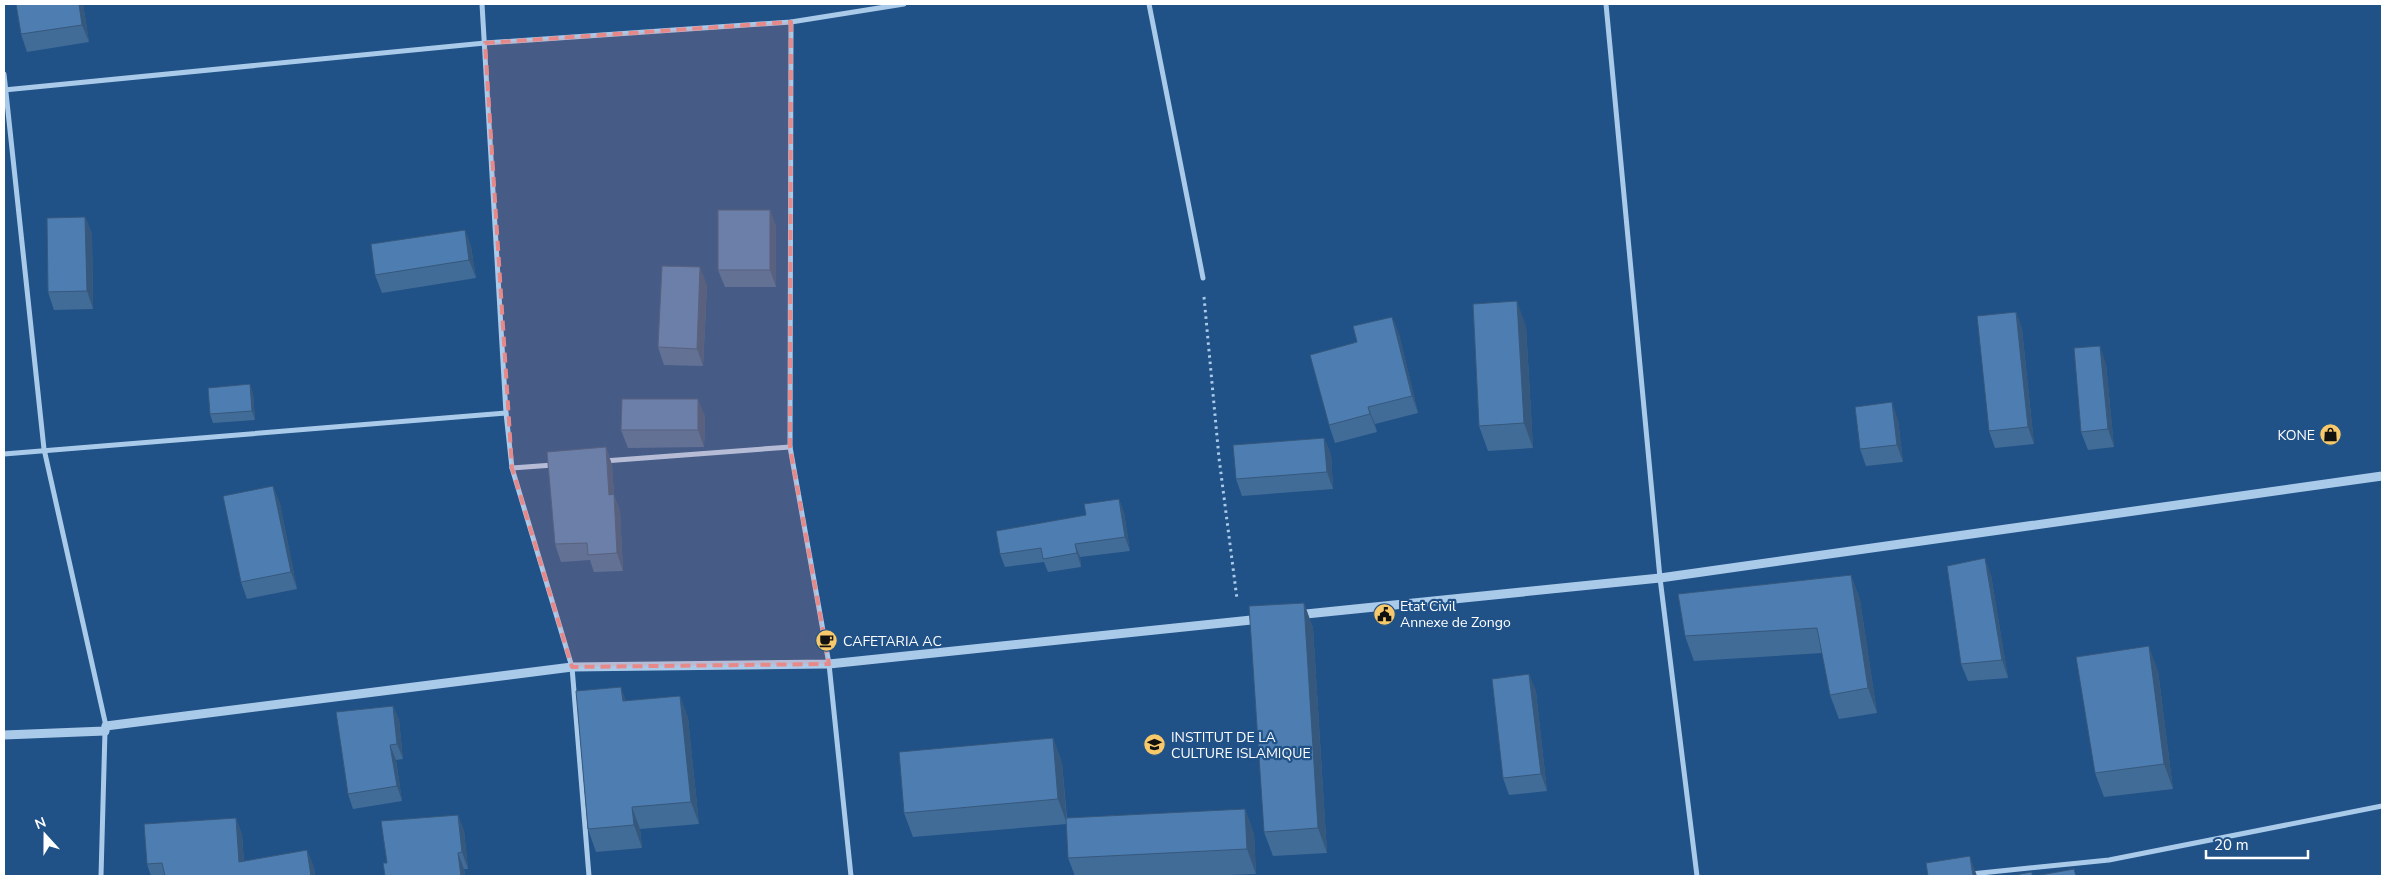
<svg xmlns="http://www.w3.org/2000/svg" width="2386" height="880" font-family="'Nunito Sans',sans-serif">
<rect width="100%" height="100%" fill="#205187"/>
<g fill="none" stroke-linecap="round" stroke-linejoin="round">
<path stroke="#aacaea" stroke-width="3" stroke-dasharray="2.5 4" stroke-linecap="butt" d="M1204,297l15,161 18,141"/>
<g stroke="#aacaea" stroke-width="5">
<path d="M482,4l24,409 6,55 60,199 17,209"/>
<path d="M1149,4l54,274"/>
<path d="M1606,4l54,574 37,298"/>
<path d="M791,22l-1,425 39,217 22,212"/>
<path d="M4,74l40,375 62,277"/>
<path d="M4,90l481,-47 306,-21 113,-18"/>
<path d="M4,454l502,-41"/>
<path d="M604,461l186,-14"/>
<path d="M512,468l41,-3"/>
<path d="M1971,874l138,-14 273,-54"/>
<path d="M101,876l4,-145"/>
</g>
<g stroke="#aacaea" stroke-width="9">
<path d="M1296,615l364,-37 722,-102"/>
<path d="M4,735l101,-4 1,-5 466,-59 257,-3 432,-45"/>
</g>
</g>
<g fill="#426c98">
<path d="M83,4l6,38 -62,10 -6,-18z"/>
<path d="M770,210l6,17v60h-51l-7,-17z"/>
<path d="M85,217l7,17 1,75 -39,1 -6,-18z"/>
<path d="M465,230l6,17 5,31 -94,15 -7,-18z"/>
<path d="M707,285l-4,81 -39,-1 -6,-18z"/>
<path d="M2016,312l6,17 12,115 -39,4 -6,-17z"/>
<path d="M1392,317l7,17 19,79 -43,11 2,8 -42,11 -6,-18 28,-83z"/>
<path d="M1526,326l7,122 -45,3 -9,-25z"/>
<path d="M2106,364l8,83 -26,3 -7,-18z"/>
<path d="M253,393l2,27 -42,3 -3,-9z"/>
<path d="M705,416l-1,31 -76,1 -7,-18z"/>
<path d="M1898,420l5,42 -37,4 -6,-17z"/>
<path d="M1324,438l7,17 2,34 -91,7 -6,-17z"/>
<path d="M606,447l6,18 2,30 6,17 3,59 -29,1 -4,-12 -29,2 -6,-18z"/>
<path d="M273,486l7,18 17,85 -50,10 -6,-17z"/>
<path d="M1119,499l5,14 6,38 -50,6 1,10 -33,5 -4,-10 -39,5 -5,-13 86,-39z"/>
<path d="M1851,575l9,25 17,113 -38,6 -9,-24 -8,-42 -128,8 -9,-25z"/>
<path d="M1991,575l17,103 -40,3 -7,-17z"/>
<path d="M1304,603l9,25 14,225 -54,3 -9,-24z"/>
<path d="M2158,671l15,118 -69,8 -9,-24z"/>
<path d="M1529,674l7,18 11,99 -38,4 -6,-17z"/>
<path d="M680,696l8,22 11,106 -59,5 2,19 -46,4 -8,-23 38,-128z"/>
<path d="M393,706l6,14 4,39 -7,1 6,41 -49,8 -5,-15z"/>
<path d="M1053,738l9,25 5,55 178,-9 9,25 2,40 -54,2h-127l-7,-18 -1,-34 -154,13 -9,-24z"/>
<path d="M458,815l6,16 4,38h-4l1,7h-80l2,-13z"/>
<path d="M236,818l6,17 2,26 63,-11 7,18 1,8h-164l-4,-12z"/>
</g>
<g fill="#36587c">
<path d="M79,4h4l6,38 -7,-17z"/>
<path d="M770,210l6,17v60l-6,-17z"/>
<path d="M85,217l7,17 1,75 -6,-18z"/>
<path d="M465,230l6,17 5,31 -7,-18z"/>
<path d="M700,267l7,18 -4,81 -6,-17z"/>
<path d="M1517,301l9,25 7,122 -9,-25z"/>
<path d="M2016,312l6,17 12,115 -6,-17z"/>
<path d="M1392,317l7,17 19,79 -6,-17z"/>
<path d="M2100,346l6,18 8,83 -6,-18z"/>
<path d="M250,384l3,9 2,27 -3,-9z"/>
<path d="M698,399l7,17 -1,31 -6,-17z"/>
<path d="M1892,402l6,18 5,42 -6,-17z"/>
<path d="M1368,407l7,17 2,8 -7,-18z"/>
<path d="M1324,438l7,17 2,34 -6,-17z"/>
<path d="M606,447l6,18 2,30 6,17 3,59 -6,-18 -8,-58z"/>
<path d="M273,486l7,18 17,85 -6,-17z"/>
<path d="M1119,499l5,14 6,38 -5,-14z"/>
<path d="M1075,544l5,13 1,10 -4,-14z"/>
<path d="M1985,558l6,17 17,103 -6,-18z"/>
<path d="M1851,575l9,25 17,113 -9,-25z"/>
<path d="M1304,603l9,25 14,225 -9,-25z"/>
<path d="M2149,646l9,25 15,118 -9,-25z"/>
<path d="M1529,674l7,18 11,99 -6,-17z"/>
<path d="M621,687l8,22 -6,-8z"/>
<path d="M680,696l8,22 11,106 -8,-22z"/>
<path d="M393,706l6,14 4,39 -6,-15z"/>
<path d="M1053,738l9,25 5,61 -9,-25z"/>
<path d="M390,745l6,15 6,41 -5,-15z"/>
<path d="M632,807l8,22 2,19 -8,-23z"/>
<path d="M1245,809l9,25 2,40 -9,-25z"/>
<path d="M458,815l6,16 4,38 -6,-17z"/>
<path d="M236,818l6,17 3,41 -6,-14z"/>
<path d="M307,850l7,18 1,8h-4z"/>
<path d="M458,853l6,16 1,7h-4z"/>
<path d="M1970,856l7,20h-4z"/>
</g>
<g fill="#4d7db1" stroke="#36587c">
<path d="M16,4h63l3,21 -61,9z"/>
<rect x="718" y="210" width="52" height="60"/>
<path d="M85,217l2,74 -39,1 -1,-74z"/>
<path d="M465,230l4,30 -94,15 -4,-31z"/>
<path d="M662,266l38,1 -3,82 -39,-2z"/>
<path d="M1517,301l7,122 -45,3 -6,-122z"/>
<path d="M2016,312l12,115 -39,4 -12,-115z"/>
<path d="M1392,317l20,79 -44,11 2,7 -41,11 -19,-70 47,-13 -4,-16z"/>
<path d="M2100,346l8,83 -27,3 -7,-84z"/>
<path d="M250,384l2,27 -42,3 -2,-26z"/>
<path d="M622,399h76v31h-77z"/>
<path d="M1892,402l5,43 -37,4 -5,-42z"/>
<path d="M1324,438l3,34 -91,7 -3,-34z"/>
<path d="M606,447l3,48 5,-1 3,59 -29,2 -1,-12 -32,1 -8,-92z"/>
<path d="M273,486l18,86 -50,10 -18,-86z"/>
<path d="M1119,499l6,38 -50,7 2,9 -34,6 -2,-11 -41,6 -4,-23 90,-16 -2,-11z"/>
<path d="M1985,558l17,102 -41,4 -14,-98z"/>
<path d="M1851,575l17,113 -38,7 -13,-67 -132,8 -7,-42z"/>
<path d="M1304,603l14,225 -54,4 -15,-226z"/>
<path d="M2149,646l15,118 -69,9 -19,-116z"/>
<path d="M1529,674l12,100 -38,4 -11,-99z"/>
<path d="M621,687l2,14 57,-5 11,106 -59,5 2,18 -46,4 -12,-138z"/>
<path d="M393,706l4,38 -7,1 7,41 -49,8 -12,-82z"/>
<path d="M1053,738l5,61 -154,14 -5,-61z"/>
<path d="M1245,809l2,40 -179,9 -2,-40z"/>
<path d="M458,815l4,37 -4,1 3,23h-76l-2,-13h4l-6,-42z"/>
<path d="M236,818l3,44 68,-12 4,26h-146l-3,-13 -15,1 -3,-40z"/>
<path d="M1970,856l3,20h-45l-2,-13z"/>
<path d="M2074,869l2,7h-41z"/>
<path d="M2032,872v4h-23z"/>
</g>
<path fill="#e88989" fill-opacity="0.2" stroke="#e88989" stroke-width="4" stroke-dasharray="10 6" stroke-linejoin="round" d="M791,22l-1,425 39,217 -257,3 -60,-199 -27,-425z"/>
<defs>
<symbol id="shop-disc" viewBox="-11 -11 22 22"><circle r="9.5" fill="#f7c96b" stroke="#205187"/><path d="M-5-2.5h2.3a2.7 3.5 0 0 1 5.4 0H5L5.5 6h-11ZM-1.5-2.5h3a1.5 2.3 0 0 0-3 0Z" fill="#111"/></symbol>
<symbol id="civic-disc" viewBox="-11 -11 22 22"><circle r="9.5" fill="#f7c96b" stroke="#205187"/><path d="M-.6-6.5H3V-4.5H.6V-3L4-1V1h2V6H-6V1h2V-1L-.6-3ZM-1.2 2.5V6h2.4V2.5Z" fill="#111"/></symbol>
<symbol id="cafe-disc" viewBox="-11 -11 22 22"><circle r="9.5" fill="#f7c96b" stroke="#205187"/><path d="M-5.5-4.5H6V0H3Q3 3.5 0 3.5H-2.5Q-5.5 3.5-5.5 0ZM3-3.2v2h1.7v-2ZM-6 4.5H4V6H-6Z" fill="#111"/></symbol>
<symbol id="school-disc" viewBox="-11 -11 22 22"><circle r="9.5" fill="#f7c96b" stroke="#205187"/><path d="M0-5L7-2L0 1L-7-2ZM-4 1L0 2.5L4 1V4Q0 6-4 4Z" fill="#111"/></symbol>
</defs>
<g fill-rule="evenodd">
<use href="#shop-disc" x="2318" y="422" width="25" height="25"/>
<use href="#civic-disc" x="1372" y="602" width="25" height="25"/>
<use href="#cafe-disc" x="814" y="628" width="25" height="25"/>
<use href="#school-disc" x="1142" y="732" width="25" height="25"/>
</g>
<g text-anchor="middle" dominant-baseline="central" stroke-width="4.5" stroke-linejoin="round" paint-order="stroke">
<g font-size="14" fill="#fff" stroke="#205187" text-anchor="start">
<text x="2315" y="435" text-anchor="end">KONE</text>
<text x="1400" y="606">Etat Civil<tspan x="1400" dy="16">Annexe de Zongo</tspan></text>
<text x="843" y="641">CAFETARIA AC</text>
<text x="1171" y="737">INSTITUT DE LA<tspan x="1171" dy="16">CULTURE ISLAMIQUE</tspan></text>
</g>
</g>
<rect width="2386" height="880" fill="none" stroke="#ffffff" stroke-width="10"/>
<g transform="translate(45 835) rotate(339)" stroke="#205187" stroke-width="4" paint-order="stroke">
<path d="M0-4L9 19L0 12L-9 19Z" fill="#ffffff"/>
<text y="-8" font-size="14" font-weight="bold" text-anchor="middle" fill="#ffffff">N</text>
</g>
<path d="M2206 850v8h102v-8" fill="none" stroke="#ffffff" stroke-width="2.5"/>
<text x="2214" y="850" font-size="15" fill="#ffffff" stroke="#205187" stroke-width="4" paint-order="stroke">20 m</text>
</svg>
